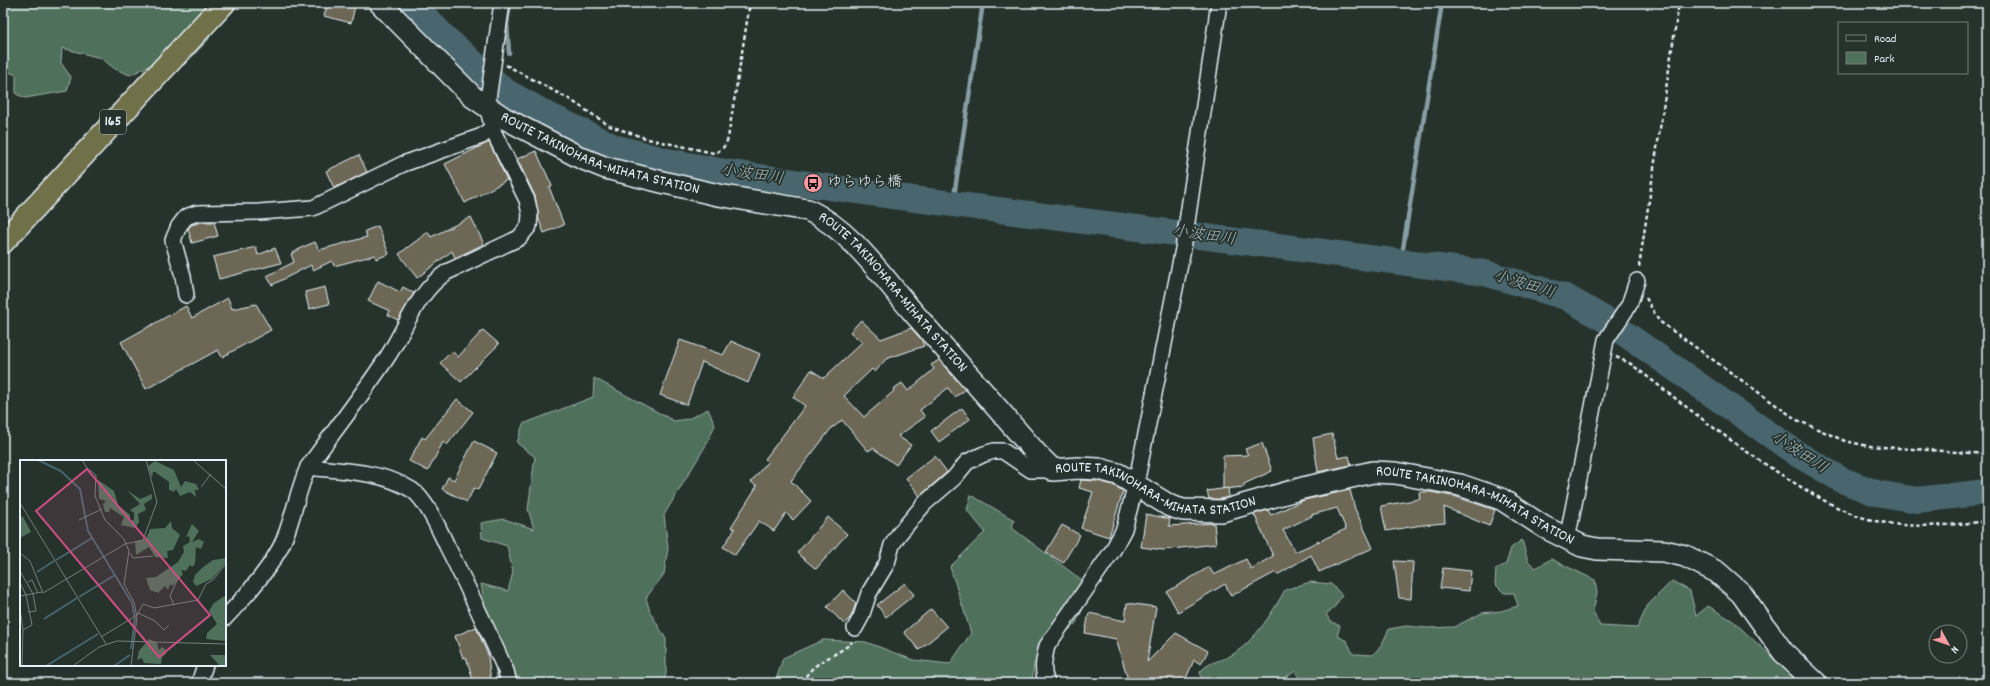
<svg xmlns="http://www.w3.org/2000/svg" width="1990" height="686" font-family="Dekko,'Klee One',sans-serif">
<rect width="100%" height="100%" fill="#26332d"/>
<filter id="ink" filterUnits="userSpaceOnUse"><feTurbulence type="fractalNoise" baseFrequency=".025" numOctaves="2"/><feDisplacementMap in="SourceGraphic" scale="8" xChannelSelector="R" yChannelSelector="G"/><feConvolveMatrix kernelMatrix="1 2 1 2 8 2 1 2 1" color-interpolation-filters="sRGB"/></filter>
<g filter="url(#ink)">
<g fill="#4f705a" stroke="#9cb0a9">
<path d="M3,3h203l11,19 -9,18 -24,25 -29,-2 -25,12 -15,-6 -14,-11 -39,-10 -1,15 10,14 -4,14 -42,7 -9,-4v-19l-7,-3 -6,4z"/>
<path d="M594,378l80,43 14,-2 20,-10 7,16 -9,20 -42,70 4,33 -4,26 -18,24 4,14 16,27v35l-3,9h-165l-17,-99 27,7 5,-19 -6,-26 -25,-8 -1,-15 23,-4 30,10 -6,-20 7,-52 -18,-14 6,-19 70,-27z"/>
<path d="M971,495l43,25 -2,8 71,53 4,19 -11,23 -42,40 -2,20h-257l8,-25 40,-18 43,2 47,18 37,4 21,-31 -21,-66 35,-35 -18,-22z"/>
<path d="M1522,540l6,21 8,7 15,-9 44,21 2,13 -4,18 7,15 37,2 11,-23 24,-24 18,10 6,25 12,-10 25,15 67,62h-498l-7,-12 -18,12h-63l1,-2 -13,2 -2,-11c10,-12 22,-10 35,-19 22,-15 37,-40 50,-63l25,-8 21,2 11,11 -8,13 -8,6 4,7 10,5 -3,10 10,5 6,13 20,1 9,-11 7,-15 17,-3 21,2 27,-1 28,-14 19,-2 17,-5 -4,-13h-10l-9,-9 1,-15 10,-5 5,-16z"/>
</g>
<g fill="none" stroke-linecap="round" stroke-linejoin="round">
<g stroke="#889ea5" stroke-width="4.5">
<path d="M509,53l-2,-29 3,-21"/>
<path d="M953,203l30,-200"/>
<path d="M1401,261l41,-258"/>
</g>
<path stroke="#48666e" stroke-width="26" d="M412,3l31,33 62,55 43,24 66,32 53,14 58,11 166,24 594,77 81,24 38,22 195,136 43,25 34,13 41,7 70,-8"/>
</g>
<g fill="#6d6755" stroke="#e8f1f8" fill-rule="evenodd">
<path d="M328,3h14l13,3 -4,17 -27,-7z"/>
<path d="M489,142l18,38 -42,23 -20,-39z"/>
<path d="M536,151l16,35 -3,1 15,38 -20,8 -5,-13 -4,-24 -18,-37z"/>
<path d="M359,155l8,17 -33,16 -8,-17z"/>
<path d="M471,217l13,27 -29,14 -3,-7 -35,27 -18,-24 29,-22 3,5z"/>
<path d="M202,222h12l4,14 -26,7 -4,-14 3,-4z"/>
<path d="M378,226l11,28 -13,5 -1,-4 -41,11 -2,-5 -19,9 -2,-5 -39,20 -5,-9 27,-14 -3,-8 12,-7 12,-5 4,8 48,-13 -2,-6z"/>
<path d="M256,247l2,8 17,-7 6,15 -62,16 -6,-22z"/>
<path d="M378,281l22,11 3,-5 11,6 -16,27 -10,-5 2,-4 -22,-10z"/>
<path d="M325,287l4,17 -20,5 -4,-17z"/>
<path d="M228,298l4,11 24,-5 15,26 -49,27 -4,-7 -72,39 -25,-47 65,-36 6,12z"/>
<path d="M861,320l20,19 30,-11 11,12 2,6 -38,13 -11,13 -3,-3 -28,27 20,21 30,-26 -1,-2 9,-6 6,8 26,-22 -3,-4 8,-5 26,30 -10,7 -7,-9 -28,22 5,7 -27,19 13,9 -15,20 -23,-17 -5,3 -26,-31 -8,7 -1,-1 -42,55 20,20 -18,19 -7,-7 -12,18 -15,-10 -24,34 -12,-8 12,-18 -4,-2 26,-41 -6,-4 17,-21 -3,-2 40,-53 -12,-9 18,-27 13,8 38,-36 -12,-10z"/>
<path d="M483,330l16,14 -38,38 -21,-19 12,-12 6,6z"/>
<path d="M680,340l43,15 8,-14 29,13 -12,29 -46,-21 -15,43 -27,-10z"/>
<path d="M457,399l16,13 -26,33 -4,-3 -15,29 -19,-10 13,-24 3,2z"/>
<path d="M962,408l8,11 -31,23 -8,-11z"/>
<path d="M1332,434l6,24 11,-2 2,9 -33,7 -5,-34z"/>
<path d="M474,441l23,12 -19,37 -4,-2 -7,14 -25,-13 6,-12 6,3z"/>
<path d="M1262,443l10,28 -28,13v3l-21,2v-33l25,-1 -3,-6z"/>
<path d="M935,456l12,16 -27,24 -14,-18z"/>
<path d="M1081,480l16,1 16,4 10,6 -14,46 -28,-9 12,-36 -14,-4z"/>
<path d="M1228,488l1,9 -9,2h-11l-2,-8z"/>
<path d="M1350,490l5,19 18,39 -54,24 -8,-17 -34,20 -1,-3 -45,24 -6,-12 -47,28 -11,-20 42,-25 5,8 32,-16 5,10 22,-13 -19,-42 14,-4 3,5 33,-15zM1337,508l9,21 -51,23 -12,-22 29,-14 -1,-1z"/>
<path d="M1419,492h11l27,5 38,13 -6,16 -45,-19 1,16 -23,2 -36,6 -5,-25 39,-7z"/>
<path d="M1146,514l24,5 -1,7 45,-3 2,21 -53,6 -22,-3z"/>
<path d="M828,517l19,17 -31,35 -19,-16z"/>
<path d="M1062,525l18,10 -17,28 -17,-11z"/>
<path d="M1394,561l19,1 -2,37 -12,-1z"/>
<path d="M1443,568l28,3 -2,20 -29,-3z"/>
<path d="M905,583l9,12 -28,22 -9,-12z"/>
<path d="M843,590l13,13 -5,14 -7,7 -17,-17z"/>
<path d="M1127,603l29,4 -9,55 29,-29 32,18 -7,13 -7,-4 -10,23h-61l4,-7 -11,-37 -31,-6 4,-20 36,8z"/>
<path d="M931,609l16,18 -28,23 -15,-18z"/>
<path d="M476,627l12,28 3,28h-17l-8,-26 -3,1 -8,-22z"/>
</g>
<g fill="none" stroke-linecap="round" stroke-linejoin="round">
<defs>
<g id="street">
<path d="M186,295l-3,-19 -10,-36 6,-14 7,-9 11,-4 62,-1 54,-4 90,-44 79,-28 11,-9"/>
<path d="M308,467c34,4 74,4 104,23 14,9 28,41 35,56 21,41 40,83 59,125l3,12"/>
<path d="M1567,540l39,-200 23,-35 8,-24"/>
<path d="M225,618c20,-21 50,-54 60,-81 9,-23 13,-47 23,-70 27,-37 55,-73 80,-111 19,-30 29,-64 59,-84l72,-34 10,-12 1,-12 -3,-14 -33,-67 -7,-27 15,-103"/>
<path d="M855,628l6,-11 8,-24 18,-30 5,-18 7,-11 26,-31 29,-25 13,-16 17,-8 10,-3h9l28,19h22"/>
<path d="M199,683l6,-18"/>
<path d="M1047,683c-6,-13 -3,-24 0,-37l66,-96 11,-21 12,-45 47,-235 36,-246"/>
</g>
<g id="secondary">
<path id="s1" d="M380,3l93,94 31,21 77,40 25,10 56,14 56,13 90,15c44,21 73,65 104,101 41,47 83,94 124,142l17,17 25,-2 21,1 19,5 52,32 13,4 39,1 81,-23 70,-16 22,1 65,12 41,14 43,28 38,19 15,3 67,2 21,5 32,16 24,21 42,59 33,31"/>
</g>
<path id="highway" d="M3,242l221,-239"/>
</defs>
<use href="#street" stroke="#e8f1f8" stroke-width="18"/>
<use href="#secondary" stroke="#e8f1f8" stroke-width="24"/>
<use href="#highway" stroke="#e8f1f8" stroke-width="25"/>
<g stroke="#e8f1f8" stroke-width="2.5" stroke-dasharray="4 3" stroke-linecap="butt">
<path d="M506,65l63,34 41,27 38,13 66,14c8,-3 11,-6 14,-15l22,-135"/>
<path d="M1639,267l40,-264"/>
<path d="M1646,298l13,23 138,99 48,21 23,5 119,8"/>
<path d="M1616,357l15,7c53,41 105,83 162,118 21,13 44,27 68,35 41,13 84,9 126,4"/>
<path d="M803,683c7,-22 34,-26 49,-41"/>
</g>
<use href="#street" stroke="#26332d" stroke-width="15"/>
<use href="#secondary" stroke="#26332d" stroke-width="21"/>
<use href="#highway" stroke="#70704a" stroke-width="22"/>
</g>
</g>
<defs>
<symbol id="bus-disc" viewBox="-11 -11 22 22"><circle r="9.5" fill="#ff9aa2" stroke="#26332d"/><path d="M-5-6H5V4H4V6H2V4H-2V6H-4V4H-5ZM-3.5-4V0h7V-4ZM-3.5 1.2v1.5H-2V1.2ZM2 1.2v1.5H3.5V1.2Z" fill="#111"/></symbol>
</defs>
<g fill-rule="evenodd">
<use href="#bus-disc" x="802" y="172" width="22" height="22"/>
</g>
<g text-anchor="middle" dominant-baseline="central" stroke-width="3.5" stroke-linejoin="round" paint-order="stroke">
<rect fill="#26332d" stroke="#aeb8bb" stroke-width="1" x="100" y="110" width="26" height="24" rx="3"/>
<g font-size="14" font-weight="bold" fill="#e8f1f8">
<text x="113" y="122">165</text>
</g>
<g font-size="15" fill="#e8f1f8" stroke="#26332d">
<text stroke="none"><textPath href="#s1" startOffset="273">ROUTE TAKINOHARA-MIHATA STATION</textPath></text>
<text stroke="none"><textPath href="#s1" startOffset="609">ROUTE TAKINOHARA-MIHATA STATION</textPath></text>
<text stroke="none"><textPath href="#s1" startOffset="957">ROUTE TAKINOHARA-MIHATA STATION</textPath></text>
<text stroke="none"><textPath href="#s1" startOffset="1293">ROUTE TAKINOHARA-MIHATA STATION</textPath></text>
</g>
<g font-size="15" fill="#e8f1f8" stroke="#26332d" text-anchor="start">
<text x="827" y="183">ゆらゆら橋</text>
</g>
<g font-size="16" font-style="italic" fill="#a8b9c1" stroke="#26332d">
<text transform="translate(752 175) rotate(8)">小波田川</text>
<text transform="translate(1204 236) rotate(8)">小波田川</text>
<text transform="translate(1524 285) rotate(17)">小波田川</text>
<text transform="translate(1799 453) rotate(33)">小波田川</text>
</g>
</g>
<g transform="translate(20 460)">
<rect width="206" height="206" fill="#26332d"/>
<path d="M135,1l19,9 7,17 4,-6 11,3 3,6h-4l1,7 -6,-5 -10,4 -4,-7 -2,3 -5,-2v-8l-14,-10h-2l-1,6 -4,-12zM78,20l16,11 4,14 12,10v6l4,-1v-7l-4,-3 10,-6 -13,-14 13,9 12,-5v5l-8,5 2,6 -8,4 1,8 -4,6 -14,-3 3,-8 -14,-9 -1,4h-4l-2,-8 3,-3 -7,-2zM0,56l3,1 8,15 -11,6zM151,61l1,7 8,7 -7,15 -6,1 1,7 -13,-1 -6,-10 -13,8 -1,-13 11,-3 4,-10 15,-1zM172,64l7,7 -7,11 7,-3 5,3 -3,7 -5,-2 -1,17 -3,3 -2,-2 -4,6 -5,-1 2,4 -11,12 -2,-2 -2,6 -3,-4 -7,7 -8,-3 -4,-12 10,-1 22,-15 6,-10 -1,-6 7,-4 -1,-6 -3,1zM206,98v5l-14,16 -16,7 -3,-4 2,-7 7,-7 11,-8zM206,135v46l-20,-2 1,-6 10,-9 -8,-13 5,-8zM129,179l8,4 2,7 3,-3 3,2 1,5 -4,3 -1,7 -17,-1 -2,-5 -5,2 2,-9zM190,195h16v11h-6z" fill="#4f705a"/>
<path fill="none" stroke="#48666e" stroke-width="2" d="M18,0l23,11 19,18 8,42 44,72 3,15 -4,31M36,100l36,-22M17,112l17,-11M59,137l36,-22M24,159l33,-21M26,206l52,-32M94,206l16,-11"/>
<path fill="none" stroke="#747f7e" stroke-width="1" d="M62,0l5,8 9,7 -1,21 10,24 19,19 5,12 -5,33 10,18 3,15 -6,49M173,0l33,29M181,27l10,-13M0,43l86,141M59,60l23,-11M0,93l10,8 13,32 82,-49 18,-4 14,-38 -11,-42M110,93l3,5 20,-2M0,111l13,23 3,17 -8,1M8,122l4,-2 6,13M0,123l6,12 6,30 -9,5M0,136l22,-4M154,145l-4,-9 8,-18M0,148l3,22 -1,36M118,153l17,8 9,9 5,-5M81,177l36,-22 6,-11 11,4 44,-8 8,-16 7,-4 13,-16M53,206l26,-19 18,-6 109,3"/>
<path fill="#cc4e82" fill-opacity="0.15" stroke="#cc4e82" stroke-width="2" d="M67,9l123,146 -51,42 -123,-146z"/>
<rect width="206" height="206" fill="none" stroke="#e8f1f8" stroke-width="2"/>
</g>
<rect width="1990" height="686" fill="none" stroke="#26332d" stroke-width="16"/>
<rect x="8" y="8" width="1974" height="670" fill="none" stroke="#e8f1f8" stroke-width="1.5" filter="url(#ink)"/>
<rect x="1838" y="22" width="130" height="52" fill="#26332d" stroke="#747f7e"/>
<rect x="1846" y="35" width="20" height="6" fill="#26332d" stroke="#747f7e"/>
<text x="1874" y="42" font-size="12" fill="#e8f1f8">Road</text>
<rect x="1846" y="52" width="20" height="12" fill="#4f705a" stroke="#747f7e"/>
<text x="1874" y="62" font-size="12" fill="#e8f1f8">Park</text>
<g transform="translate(1948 644) rotate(130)"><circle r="19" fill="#26332d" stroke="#747f7e"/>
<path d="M0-3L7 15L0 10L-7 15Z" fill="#ff9aa2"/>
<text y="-6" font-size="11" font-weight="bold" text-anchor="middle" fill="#e8f1f8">N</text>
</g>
</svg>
